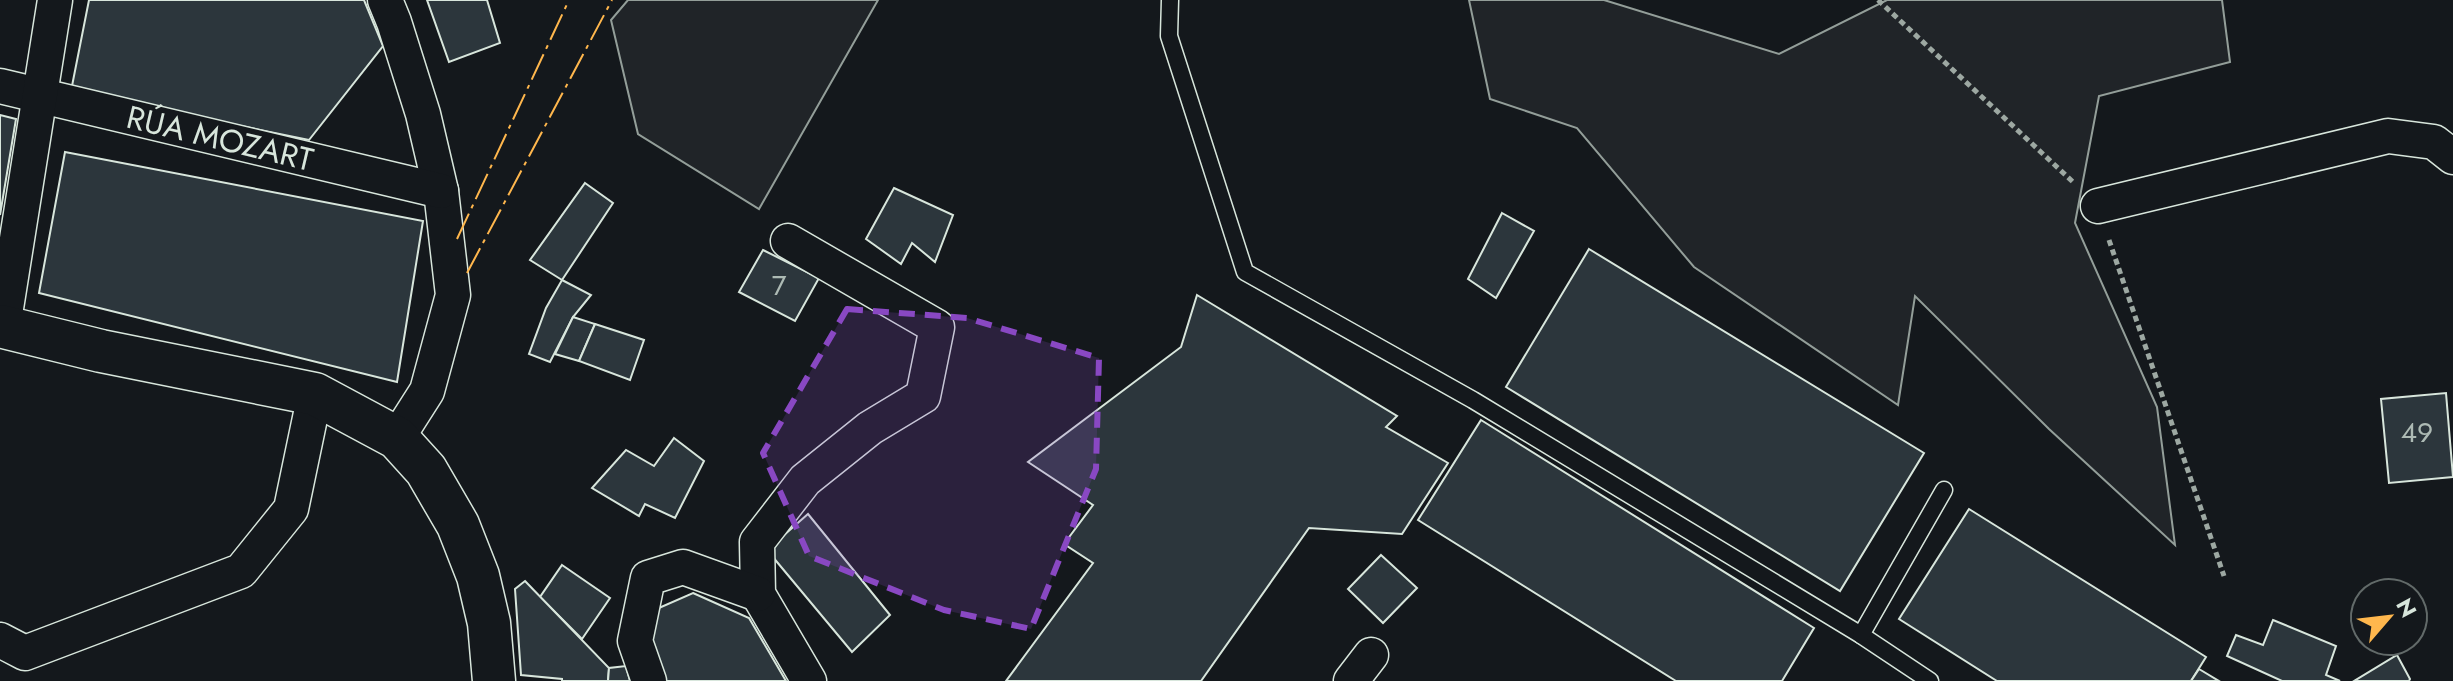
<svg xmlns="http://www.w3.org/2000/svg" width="2453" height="681" font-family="Jost,sans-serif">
<rect width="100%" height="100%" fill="#14181c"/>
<g fill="#202428" stroke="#939e99" stroke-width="2">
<path d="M628,0h250l-119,209 -121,-75 -27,-114z"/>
<path d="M1469,0h135l175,54 108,-54h335l8,62 -131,34 -24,127 82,184 18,138 -126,-116 -134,-133 -17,109 -204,-138 -117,-139 -87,-29z"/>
</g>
<g fill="#2c363c" stroke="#d8e6dc" stroke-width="2">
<path d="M89,0h275l19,46 -74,94 -238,-49z"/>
<path d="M427,0h60l13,43 -51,19z"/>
<path d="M0,115l16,4 -16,96z"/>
<path d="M65,152l358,69 -26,161 -358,-89z"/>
<path d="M585,183l28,20 -51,77 -32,-20z"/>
<path d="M894,188l59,27 -18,47 -23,-19 -11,21 -35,-25z"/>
<path d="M1502,213l32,18 -38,67 -28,-19z"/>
<path d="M1589,249l335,204 -84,138 -334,-204z"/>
<path d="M763,250l56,28 -24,43 -56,-29z"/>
<path d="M562,280l29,15 -18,22 -23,45 -21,-8 17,-46z"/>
<path d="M1197,295l200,121 -11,11 62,36 -46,71 -93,-6 -108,153h-195l87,-118 -29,-19 29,-39 -65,-43 153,-115z"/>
<path d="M573,317l22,7 -16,37 -24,-7z"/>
<path d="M595,324l49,16 -14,40 -51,-19z"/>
<path d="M2446,393l7,84 -64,6 -8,-84z"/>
<path d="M1481,420l333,208 -32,53h-106l-258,-161z"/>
<path d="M674,438l30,23 -29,57 -30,-14 -6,12 -47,-28 34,-38 28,16z"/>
<path d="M1969,509l237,148 -15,24h-194l-98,-62z"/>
<path d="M808,514l82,101 -38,37 -85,-102z"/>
<path d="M1381,555l36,33 -34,35 -35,-34z"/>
<path d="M562,565l48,33 -28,41 -42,-42z"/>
<path d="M525,581l84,87 -1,13h-46v-2l-41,-4 -6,-86z"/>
<path d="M693,593l56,25 37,63h-121l-16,-33 3,-37z"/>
<path d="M2273,620l63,26 -10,29 14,6h-58l-55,-25 9,-21 27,10z"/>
<path d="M2397,655l13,24 -1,2h-55z"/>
<path d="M626,666l4,15h-22l1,-13z"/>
<path d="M2199,669l20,12h-28z"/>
</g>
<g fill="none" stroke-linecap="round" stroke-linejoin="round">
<defs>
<g id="service">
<path d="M1170,0l-1,36 76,236 228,128 388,235 69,46"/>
<path d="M1861,635l83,-145"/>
</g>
<g id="minor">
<path d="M385,0l9,22 29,92 18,77 12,104 -26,96 -30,47"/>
<path id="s1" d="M0,86l441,105"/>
<path d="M2098,206l290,-70 46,6 19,15"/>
<path d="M788,241l149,86 -14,69 -53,32 -65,52 -48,62 1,52 51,87"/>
<path d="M3,327l52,-327"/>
<path d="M0,640l25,13 216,-82 50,-62 24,-115"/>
<path d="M649,681l-14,-40 13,-63 35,-11 75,27"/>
<path d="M1351,681l20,-26"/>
</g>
<path id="tertiary" d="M0,326l101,25 214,43 82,44 29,32 32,55 20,51 11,47 5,58"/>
</defs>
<use href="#service" stroke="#d8e6dc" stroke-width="19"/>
<use href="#minor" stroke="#d8e6dc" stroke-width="37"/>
<use href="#tertiary" stroke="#d8e6dc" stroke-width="45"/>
<g stroke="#9da8a2" stroke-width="5" stroke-dasharray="6 4" stroke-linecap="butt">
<path d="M1878,0l195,182"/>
<path d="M2109,240l115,336"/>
</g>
<use href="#service" stroke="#14181c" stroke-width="16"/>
<use href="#minor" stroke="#14181c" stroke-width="34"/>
<use href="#tertiary" stroke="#14181c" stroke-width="42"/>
<g stroke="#ffb74d" stroke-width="2" stroke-dasharray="28 6 4 6" stroke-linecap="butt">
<path d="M457,239l112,-239"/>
<path d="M467,273l145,-273"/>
</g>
</g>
<path fill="#8948c3" fill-opacity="0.2" stroke="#8948c3" stroke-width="6" stroke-dasharray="16 10" stroke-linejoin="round" d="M847,309l120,9 132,40 -3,111 -65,160 -87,-19 -135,-54 -46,-103z"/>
<g text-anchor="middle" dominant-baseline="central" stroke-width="6" stroke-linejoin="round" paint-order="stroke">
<g font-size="28" fill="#adbab4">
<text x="779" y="285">7</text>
<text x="2417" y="432">49</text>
</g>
<g font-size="32" fill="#d8e6dc" stroke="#14181c">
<text stroke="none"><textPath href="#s1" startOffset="226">RÚA MOZART</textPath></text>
</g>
</g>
<g transform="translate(2389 617) rotate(62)"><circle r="38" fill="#14181c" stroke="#626a69" stroke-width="2"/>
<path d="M0-6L14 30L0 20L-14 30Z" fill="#ffb74d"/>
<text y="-12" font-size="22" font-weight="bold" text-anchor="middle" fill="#d8e6dc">N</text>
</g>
</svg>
